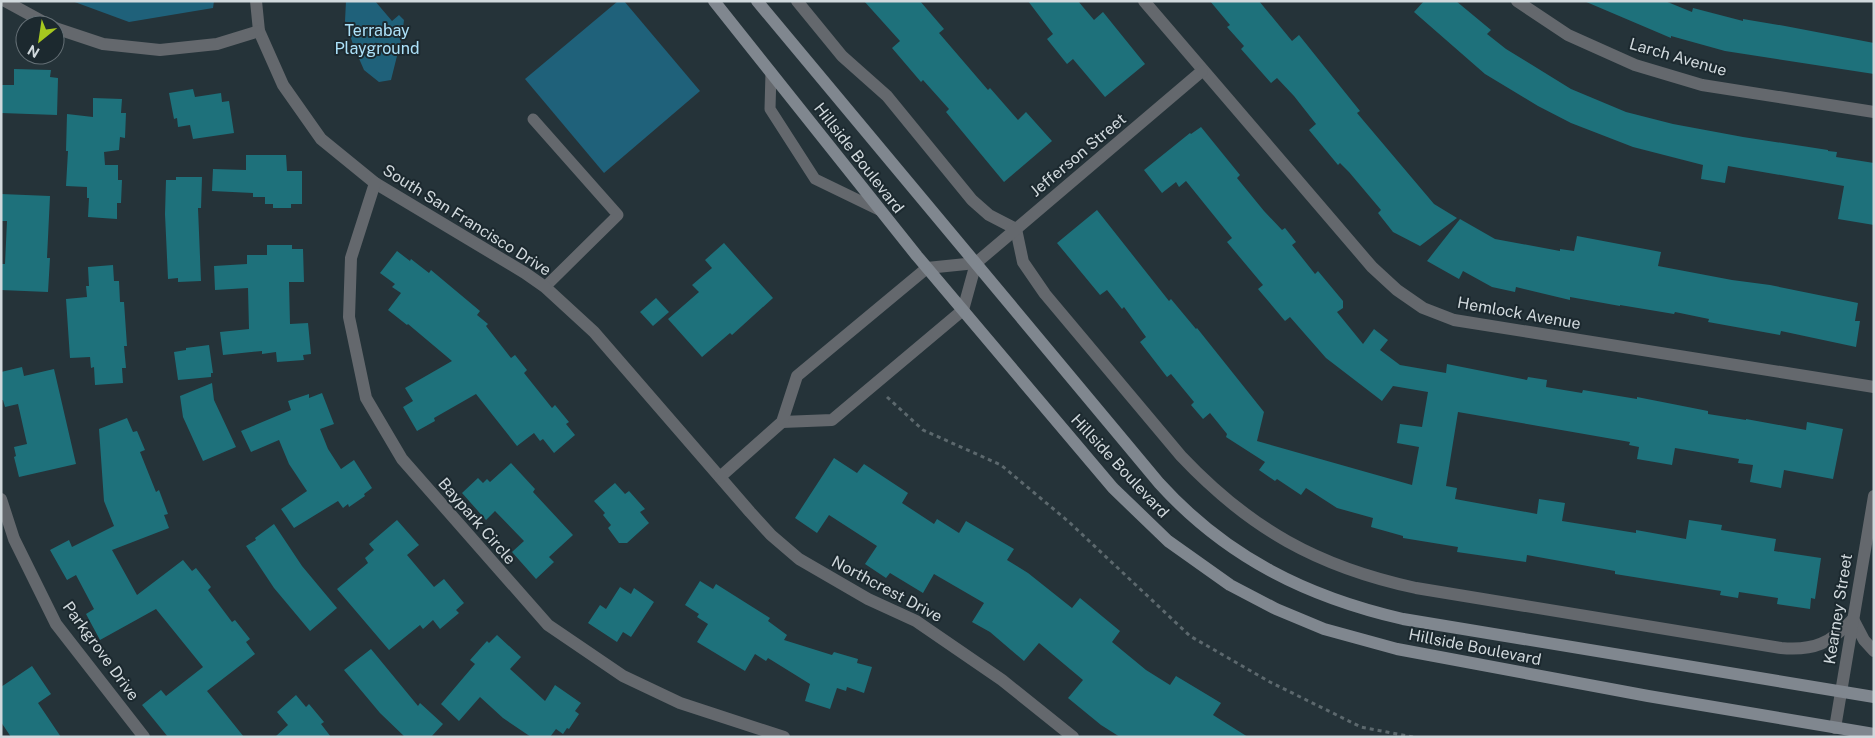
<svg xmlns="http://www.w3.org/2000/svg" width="1875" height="738" font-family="'Public Sans',sans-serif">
<rect width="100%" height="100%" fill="#253339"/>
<g fill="#1f617a">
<path d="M72,1h142l-1,7 -84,14z"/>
<path d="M346,1h29l17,20 7,-6 5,5 -2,16 -11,44 -12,2 -15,-12 -10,-23 -9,-26z"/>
<path d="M618,1h6l76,90 -96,82 -79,-94z"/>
</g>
<g fill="#1e717b">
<path d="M864,1h56l24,28 -5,4 49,57 2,-2 28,32 8,-8 26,29 -48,41 -58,-70 3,-3 -26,-29 -2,2 -29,-34 8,-7z"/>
<path d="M1028,1h50l16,19 9,-8 42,52 -40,33 -32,-38 -6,5 -20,-25 6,-5z"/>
<path d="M1210,1h49l33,40 7,-6 61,76 -3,2 77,91 23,14 -37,28 -27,-14 -15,-19 3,-3 -32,-38 -9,-9 -2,2 -29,-35 7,-6 -22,-28 -17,-18 -6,5 -30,-34 3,-3 -17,-19 3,-2z"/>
<path d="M1424,1h32l35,29 -4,4 19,15 65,40 55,23 47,12 70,13 85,13v1l9,1 -1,5 38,6v62l-36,-6 6,-33 -116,-20 -3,17 -24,-4 2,-14 -70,-18 -62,-24 -33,-17 -53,-32 -71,-62z"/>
<path d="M1584,1h81l27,11 1,-4 50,13v-2l42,7 89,17v31l-149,-23 -54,-15v2z"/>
<path d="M14,69l37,1 -1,7 8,1 -1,37 -56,-2v-28h13z"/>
<path d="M193,89l2,8 26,-4 1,9 7,-1 5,32 -41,6 -3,-14 -12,2 -1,-9 -3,1 -5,-26z"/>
<path d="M93,98l29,1 -1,14h5l-1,25 -5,-1 -1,13 -15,2 1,13h13v15h4l-1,23h-4v16l-29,-2 1,-19h-2v-11l-21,-1 2,-35h-2l1,-37 26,3z"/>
<path d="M1201,127l39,48 -3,3 27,33 18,19 3,-2 11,14 -4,3 23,29 3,-3 25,30v7l-6,4 26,32 11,-15 14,11 -8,10 20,15 46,8 1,-9 80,16 1,-3 19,3 -1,7 36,6 1,-3 54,9v-2l71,14v3l38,6v-1l60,11 1,-8 36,7 -10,50 -49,-9 -3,18 -31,-6 3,-17 -15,-2 1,-4 -64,-11 -3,17 -35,-6 2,-12 -10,-2 1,-3 -172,-30 -12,74 11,2 -2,11 82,15 2,-15 26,4 -3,18 74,12v-3l50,9 3,-19 33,5 -1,5 55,9 -2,12 47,7 -6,41 -4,-1 -1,11 -33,-5 1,-6 -39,-6 -1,6 -18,-3 1,-4 -106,-17v-3l-88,-16 -1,7 -69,-10 1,-5 -55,-9v-2l-32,-9 2,-9 -36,-10 -31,-20 -5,7 -24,-16 -2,2 -16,-11 6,-8 -39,-25 1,-3 -17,-21 -7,6 -12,-14 3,-3 -23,-28 -4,3 -27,-35 6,-5 -22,-30 -2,2 -15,-19 -7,5 -43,-52 40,-33 72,91 2,-2 25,30 1,-1 67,84 -7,29 155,44 7,-38 -22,-4 3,-19 22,3 6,-35 -35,-6 -11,15 -56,-43 -36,-41 -5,4 -27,-32 5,-4 -36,-43 5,-4 -46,-57 -7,6 -3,-5 -14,11 -18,-23 46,-37 1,1z"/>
<path d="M246,155h40l1,16h15v33h-11v4h-18v-4h-8v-7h-12v-4l-41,-2 1,-22 33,1z"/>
<path d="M176,177h26l-1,31h-3l3,73 -23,1v-4l-10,1 -3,-65 1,-34h10z"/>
<path d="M1,194l49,2 -3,62h3l-2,34 -47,-2v-26h4l2,-43h-6z"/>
<path d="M1460,219l35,20 65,12v-2l14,2 3,-15 84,16 -3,14 74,14 38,5 88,18 -3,18h5l-4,26 -75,-16 -1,4 -72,-13 1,-3 -34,-7 -1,2 -54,-9v1l-50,-9v3l-54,-13 -1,5 -23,-5 -29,-16 -4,8 -32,-18z"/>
<path d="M724,243l49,55 -41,37 -2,-2 -28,24 -34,-38 31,-27 -7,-7 20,-17 -7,-8z"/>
<path d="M267,245h25v4h11l1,33h-15l1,42 18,-1 3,31 -8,1 1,5 -27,2 -1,-10 -14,2v-3l-39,4 -3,-23 29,-3 -1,-41 -33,2 -1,-24 33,-2v-9h20z"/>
<path d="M397,251l13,10 1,-2 18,14 2,-3 49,41 -3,4 11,9 -2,2 25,32 4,-3 12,15 -3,3 28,35 3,-3 14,17 -3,2 9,11 -21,18 -11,-14 -3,2 -6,-8 -17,13 -41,-52 -42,24 1,3 -18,10 -14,-24 10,-6 -8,-13 47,-27 -44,-37 -1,1 -19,-15 13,-17 -9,-6 3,-3 -15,-11z"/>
<path d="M113,265l1,16h5l1,21h4l3,44h-3l2,22h-4l1,15 -28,2 -1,-18 -3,1 -1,-11 -20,1 -4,-59 21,-2 -1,-11h3l-1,-19z"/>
<path d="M656,298l13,14 -16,14 -13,-14z"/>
<path d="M209,345l4,28h-2v4l-33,3 -4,-28 12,-2v-2z"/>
<path d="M22,367l2,9 30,-7 22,95 -57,13 -5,-20 2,-1 -2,-9 13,-3 -9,-40 -13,3 -2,-7h-2v-28z"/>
<path d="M212,383l2,17 22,47 -33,14 -20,-44 -3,-21z"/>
<path d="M322,393l12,31 -14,5 8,20 13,20 13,-9 18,28 -8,6 1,2 -16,11 -1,-3 -5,4 -5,-7 -44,27 -13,-19 26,-18 -18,-27 -10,-24 -28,12 -10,-21 50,-21 -3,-9 21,-7v4z"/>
<path d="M127,418l6,14 4,-1 8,19 -5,2 16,40 3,-2 9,24 -4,1 5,13 -57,22 25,45 46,-35 9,11 4,-3 15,19 -3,3 24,32 3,-2 15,19 -4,3 9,12 -48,37 37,46h-76l-26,-32 19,-15 5,6 37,-29 -47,-58 -56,31 -14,-26 8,-5 -18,-34 -9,5 -17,-30 19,-10 3,7 42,-21 -10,-25 -5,-72z"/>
<path d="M834,458l23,15 7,-9 44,29 -6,10 32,21 3,-5 22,14 7,-12 48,28 -7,11 21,13 44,35 8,-10 40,33 -8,11 34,28 24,15 6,-9 45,27 -8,12 35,22h-128l-19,-12 -33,-27 15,-18 -44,-37 -15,18 -34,-29 -18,-10 12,-19 -50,-29 -11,19 -33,-20 -4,5 -21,-14 12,-18 -48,-31 -12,18 -22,-15z"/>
<path d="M511,463l24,26 -2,3 40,43 -24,22 5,5 -18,17 -24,-27 12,-11 -29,-30 -9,9 -24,-27 16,-15 5,5 4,-4 3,3z"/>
<path d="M615,483l10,11 4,-3 16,18 -5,3 9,11 -22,20h-8l-11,-15 3,-3 -8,-10 2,-2 -11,-12z"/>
<path d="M397,520l22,25 -12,10 27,32 10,-8 20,24 -8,7 3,3 -19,16 -7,-9 -10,9 -3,-4 -31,25 -52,-61 31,-26 -3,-5 9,-8 -5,-6z"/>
<path d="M274,524l28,42 35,42 -27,23 -36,-43 -28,-42 10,-6 -1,-2z"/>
<path d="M700,581l13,8 3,-5 54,34 -2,3 19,14 -3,5 48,15 2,-3 24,7 -1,4 15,4 -8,26 -17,-6 -1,4 -9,-3 -7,21 -25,-8 5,-17 -42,-26 -2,3 -11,-7 -10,17 -48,-29 11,-18 -11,-7 2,-3 -14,-9z"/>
<path d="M620,587l11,7 3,-6 20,14 -23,35 -8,-5 -6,10 -29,-19 12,-18 6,4z"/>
<path d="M497,635l24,22 -11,12 35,32 10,-16 26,18 -6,8 4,3 -10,15 -2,-1 -4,6 -7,-5 -6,8h-19l-28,-19 -23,-21 -21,24 -18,-17 34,-40 -5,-4 17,-19 2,2z"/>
<path d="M371,649l47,57 2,-3 23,21 -12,13h-26l-25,-24 -36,-43z"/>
<path d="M32,666l19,28 -13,9 23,34h-50l-10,-15v-35z"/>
<path d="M296,695l10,12 3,-3 15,18 -3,2 10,13h-56l13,-12 -11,-13z"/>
</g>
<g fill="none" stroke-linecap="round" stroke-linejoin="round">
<path stroke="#5c686d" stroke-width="3" stroke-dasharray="4 4" stroke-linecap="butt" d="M887,397l36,33 78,35 68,57 121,114 80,46 91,45 52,10"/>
<g stroke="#64686d" stroke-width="11">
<path d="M771,72l-1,37 45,70 64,31"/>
<path d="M533,119l85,96 -73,72"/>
</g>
<g stroke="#64686d" stroke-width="12">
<path d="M5,1l44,24"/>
<path d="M256,1l3,30 24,54 38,54 54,44 150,90 20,14 49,45 156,180 21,23 28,24 69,40 48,22 86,59 71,57"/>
<path d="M797,1l45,55 45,40 85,104 17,15 27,14"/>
<path d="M1144,1l228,266 25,23 26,18 31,12 420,67"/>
<path d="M1517,1l51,34 67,30 67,20 172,27"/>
<path d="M55,28l48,16 57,6 57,-6 42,-13"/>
<path d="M375,183l-24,75 -2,59 17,81 36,61 146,166 75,51 57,27 104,34"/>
<path d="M1016,229l7,33 22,32 136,162c69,73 137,111 235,132l365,60c33,3 50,-5 72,-29"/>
<path d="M976,263l226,-192"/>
<path d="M782,422l50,-2 131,-110 13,-47"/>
<path d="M720,477l62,-55 15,-46 130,-108 49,-5"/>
<path d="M1,499l13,40 42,85 88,113"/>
<path d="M1853,619l11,21 10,11"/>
<path d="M1835,728l39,-232"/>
</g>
<g stroke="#80878f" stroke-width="12">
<path d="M714,1l203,255 196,232 55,53 62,44 46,24 48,20 73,20 251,47 226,38"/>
<path d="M757,1l402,482c67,74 148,114 244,136l471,78"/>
</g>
</g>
<g text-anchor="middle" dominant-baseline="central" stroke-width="4" stroke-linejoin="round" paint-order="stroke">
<g font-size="16" fill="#ade2fa" stroke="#1c292f">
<text x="377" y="30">Terrabay<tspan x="377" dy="18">Playground</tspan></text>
</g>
<g font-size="16" fill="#d1d9dd" stroke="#1c292f">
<text transform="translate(1678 57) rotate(16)">Larch Avenue</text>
<text transform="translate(1078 155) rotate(-40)">Jefferson Street</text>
<text transform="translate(859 158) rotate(52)">Hillside Boulevard</text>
<text transform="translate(467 220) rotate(32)">South San Francisco Drive</text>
<text transform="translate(1519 313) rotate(10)">Hemlock Avenue</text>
<text transform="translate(1120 466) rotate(47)">Hillside Boulevard</text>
<text transform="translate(477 521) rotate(49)">Baypark Circle</text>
<text transform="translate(887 589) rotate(28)">Northcrest Drive</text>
<text transform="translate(1838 609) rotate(-81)">Kearney Street</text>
<text transform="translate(1475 647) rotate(11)">Hillside Boulevard</text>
<text transform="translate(101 651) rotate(54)">Parkgrove Drive</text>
</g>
</g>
<rect width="1875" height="738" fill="none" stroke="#d1d9dd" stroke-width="5"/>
<g transform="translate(40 40) rotate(210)"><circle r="24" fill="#1c292f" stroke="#646f75"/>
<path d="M0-4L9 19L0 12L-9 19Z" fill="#a7c81f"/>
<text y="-8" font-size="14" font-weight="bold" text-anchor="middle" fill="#d1d9dd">N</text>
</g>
</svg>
